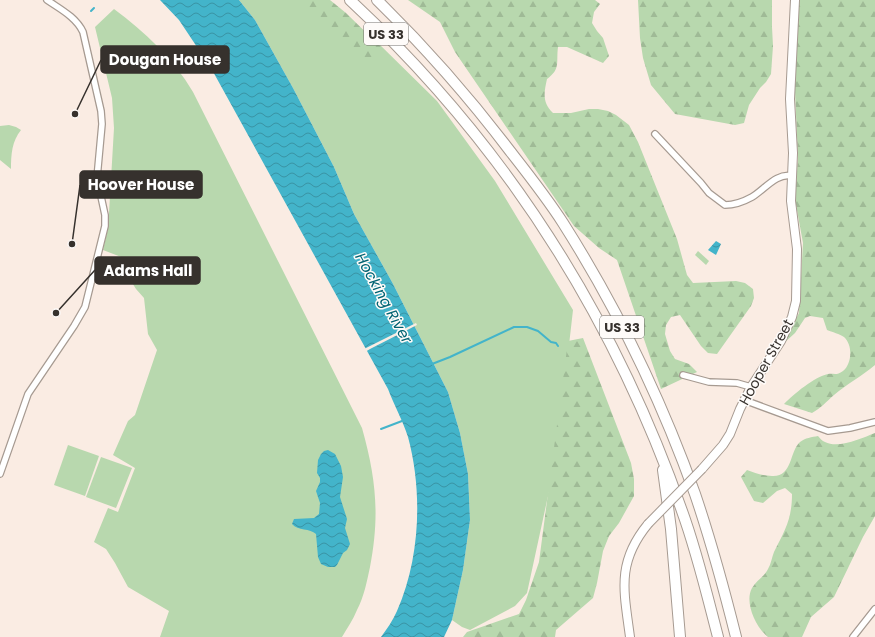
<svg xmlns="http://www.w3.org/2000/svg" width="875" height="637" font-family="Poppins,sans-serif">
<defs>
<pattern id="forest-firs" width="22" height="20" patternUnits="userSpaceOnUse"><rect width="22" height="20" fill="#b8d8ae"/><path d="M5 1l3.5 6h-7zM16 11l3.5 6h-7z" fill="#9fba96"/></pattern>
<pattern id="water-waves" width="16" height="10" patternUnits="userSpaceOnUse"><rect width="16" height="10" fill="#43b4ca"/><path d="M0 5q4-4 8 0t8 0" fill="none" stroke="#3993a4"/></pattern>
</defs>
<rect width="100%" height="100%" fill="#faece3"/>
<g fill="#b8d8ae">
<path d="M239,0h88l50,42 60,59 58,80 78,129 -17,149 -29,134 -12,13 -45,24 -8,-3 -10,-7 11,-50 7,-50 -2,-46 -8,-41 -12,-41 -56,-110 -38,-68 -20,-47 -41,-79 -38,-68z"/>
<path d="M114,9c31,23 59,49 79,83l169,336c14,50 18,87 8,139 -3,14 -6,30 -13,43 -4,10 -10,18 -15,27h-182l9,-26 -41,-24 -13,-24 -9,-14 -12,-7 14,-34 10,4 17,-44 -22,-13 15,-34 7,-6 22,-65 -9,-16 -4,-36 -8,-9 -5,-8 -2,-21 -26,-10 6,-27v-10l5,-85 -2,-30 -17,-71z"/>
<path d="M9,125l7,2 5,3c-9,11 -10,24 -10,39l-11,-9v-34z"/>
<path d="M698,251l11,10 -3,4 -11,-10z"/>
<path d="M68,445l31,11 -14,40 -31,-11z"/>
<path d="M101,457l31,11 -16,40 -30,-11z"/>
</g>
<g fill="url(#forest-firs)">
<path d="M301,0h29l16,13 42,41 -5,6 -12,2 -6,-4z"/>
<path d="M408,0h187l5,4 -6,8 -2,11 5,8 6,7 6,18 -6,7 -36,-16h-9c-2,15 3,22 -11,32 -3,14 -5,23 6,34h18l18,-4h9l10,2 8,4 13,10 9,17 39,97 10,36 6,8 43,-2 9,2 8,6 1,9 -3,8 -34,48 -9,-1 -7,-7 -21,-31 -9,2 -5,8 -1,9 5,17 5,8 14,5 8,8 -36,17 -44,-129 -18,-12 -25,-22 -119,-174 -15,-30z"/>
<path d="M638,0h134v27l1,19 -2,28 -5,8 -6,6 -11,17 -5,18 -9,2 -60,-11 -24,-29 -8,-27 -3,-20z"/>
<path d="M798,0h77v365c-13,11 -28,19 -41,30 -7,6 -13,13 -22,18l-28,-9c10,-10 30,-27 44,-30 6,-1 8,2 15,-3 9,-7 10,-26 1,-34 -4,-3 -12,-5 -17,-7l-4,-12 -13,-2 -5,2 -10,15 -12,11 16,-31 4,-70 -8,-44 3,-41 -4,-88z"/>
<path d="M583,338l48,125 3,16v17l-15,27 -10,13 -6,15 -6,32 -4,15 -37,32 -1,7h-92l4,-5 52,-18 7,-14 13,-38 29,-221z"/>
<path d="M875,433v83l-12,21 -29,60 -23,20 -9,20h-34c-12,-9 -24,-35 -16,-49 4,-7 13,-12 16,-19 3,-5 4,-12 6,-17 11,-22 18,-33 18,-58l-7,-6 -8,3 -14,12 -9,-2 -13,-24 6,-7c8,3 16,6 25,6 21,1 17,-24 28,-34 5,-4 12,-5 18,-6 2,2 4,5 7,6 14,7 37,-4 50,-9z"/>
</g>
<g fill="url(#water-waves)">
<path d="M160,0h79l16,20 38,68 41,79 20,47 38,68 56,110 12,41 8,41 2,46 -7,50 -11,50 -8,17h-63c6,-8 12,-17 16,-26 23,-52 26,-119 11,-174 -5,-16 -14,-32 -20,-48l-177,-321 -32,-48z"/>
<path d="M716,241l5,3 -5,11 -8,-5z"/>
<path d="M328,450l7,4 6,12 2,11 -3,20 7,22 -2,9 5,16 -3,6 -4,3 -6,12 -2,2h-7l-7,-3 -3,-7 -2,-23c-6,-6 -18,-3 -24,-10l2,-5 20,-1 5,-4 1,-11 -4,-12 4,-9v-4l-3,-5 1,-13 3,-6 3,-3z"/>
</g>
<path fill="#faece3" d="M416,323l1,2 -47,24 -5,3 -1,-3z"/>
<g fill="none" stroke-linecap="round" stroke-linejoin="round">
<g stroke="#43b4ca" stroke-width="2">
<path d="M91,11l3,-3"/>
<path d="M432,364l18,-7 64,-30h13l11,4 13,11 5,1 2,3"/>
<path d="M381,429l21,-8"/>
</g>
<defs>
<g id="street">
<path d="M655,134l46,49 8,10 16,12c10,0 18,-3 27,-8 12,-7 25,-25 40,-21"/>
<path d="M683,375l26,7 28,1 14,4"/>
<path d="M744,400l84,31 22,-3 25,-6"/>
<path d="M0,474l28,-80 46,-68 11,-19 20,-81v-11l-8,-37 5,-54 -1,-13 -18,-79c-7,-15 -23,-23 -36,-32"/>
<path d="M853,637l22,-28"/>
</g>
<g id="secondary">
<path d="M702,469l21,-24 7,-11 10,-25 11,-22 30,-46 11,-24 4,-16 1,-52 -6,-48 2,-48 -3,-54 5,-99"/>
<path d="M630,637c-6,-46 -14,-74 18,-113"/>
</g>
<g id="highway">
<path d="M350,0c153,142 263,314 332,511 15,41 25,84 36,126"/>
<path d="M377,0c48,47 92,97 133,151 18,23 37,47 53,72 54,85 98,176 132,271 16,47 29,95 41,143"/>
<path d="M663,470l8,59 9,108"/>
</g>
</defs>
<use href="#street" stroke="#a69a91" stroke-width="8"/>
<use href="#secondary" stroke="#a69a91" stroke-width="10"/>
<use href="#highway" stroke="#a69a91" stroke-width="12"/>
<use href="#street" stroke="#fff" stroke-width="5.5"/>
<use href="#secondary" stroke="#fff" stroke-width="8"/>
<use href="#highway" stroke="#fff" stroke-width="10"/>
<defs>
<path id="secondary-bridge" d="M648,524l54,-55"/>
</defs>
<use href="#secondary-bridge" stroke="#a69a91" stroke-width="10" stroke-linecap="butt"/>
<use href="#secondary-bridge" stroke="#fff" stroke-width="8"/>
</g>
<g text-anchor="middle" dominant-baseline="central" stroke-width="3" stroke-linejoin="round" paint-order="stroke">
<g fill="#fefbf9" stroke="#726e6a" stroke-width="1">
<rect x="364" y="23" width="44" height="22" rx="3"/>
<rect x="600" y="316" width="44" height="22" rx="3"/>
</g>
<g font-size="13" font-weight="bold" fill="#36312d">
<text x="386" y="34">US 33</text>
<text x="622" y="327">US 33</text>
</g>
<g font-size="14" fill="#36312d" stroke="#fefbf9">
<text transform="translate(766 362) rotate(-61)">Hooper Street</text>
</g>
<g font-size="15" font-style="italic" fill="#006372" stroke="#fefbf9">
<text transform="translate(384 298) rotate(61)">Hocking River</text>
</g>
</g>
<path fill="none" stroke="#36312d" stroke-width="1.5" d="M75 114L101 60M72 244L80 185M56 313L95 270"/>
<g fill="#36312d" stroke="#fefbf9" stroke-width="1.5">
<circle cx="75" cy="114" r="4"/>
<circle cx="72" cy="244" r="4"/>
<circle cx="56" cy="313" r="4"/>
</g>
<g fill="#36312d" stroke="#36312d" stroke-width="1.5">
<rect x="101" y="46" width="128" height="27" rx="4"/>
<rect x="80" y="171" width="122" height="27" rx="4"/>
<rect x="95" y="257" width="105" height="27" rx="4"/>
</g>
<g font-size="15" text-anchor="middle" font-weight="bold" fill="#fff">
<text x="165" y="65">Dougan House</text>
<text x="141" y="190">Hoover House</text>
<text x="148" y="276">Adams Hall</text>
</g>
</svg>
